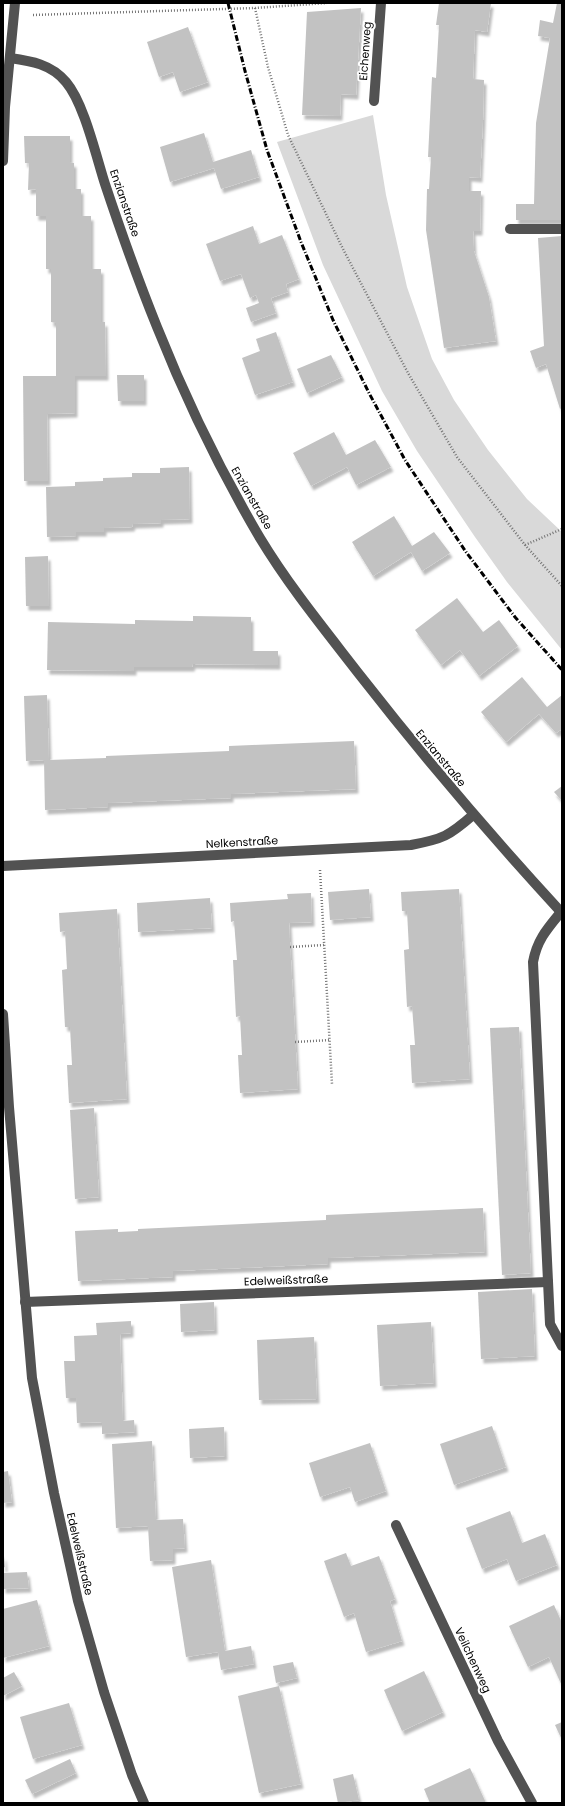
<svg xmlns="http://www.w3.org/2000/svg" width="565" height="1806" font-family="Poppins,sans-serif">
<defs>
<filter id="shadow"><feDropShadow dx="2.5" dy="4.5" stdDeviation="1" flood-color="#0004"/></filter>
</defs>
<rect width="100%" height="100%" fill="#fff"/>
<path fill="#d9d9d9" d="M373,115l13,80 21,92 25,72 22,41 34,50 39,49 35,33v118l-55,-68 -32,-45 -58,-86 -35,-60 -59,-126 -46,-123z"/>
<g fill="#c2c2c2" filter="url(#shadow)">
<path d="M439,3h52l-4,29 -12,-2 -2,49 11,1 -1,40 -3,58 -11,-1v14h12l-1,40h-7l1,20 15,46 7,44 -52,7 -18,-118 1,-41h2l2,-32h-3l4,-80 4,1 3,-53h-3z"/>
<path d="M557,3h5v217h-46v-16h18l2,-81 14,-85 -12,-2 2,-16 13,3z"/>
<path d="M361,8l-5,87 -15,-1 -1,22 -38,-1 5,-103z"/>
<path d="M188,27l20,55 -28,10 -7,-20 -14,5 -12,-35z"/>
<path d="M204,133l9,29 38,-12 8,27 -38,12 -7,-21 -44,14 -10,-35z"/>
<path d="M24,136h46v26l4,1v26h7v27h10v53h10v53h4l1,54h-31v37l-28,1 1,67h-24l-1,-105h33v-53l-5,-1v-53h-5v-53h-10v-27l-8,1 1,-27h-4z"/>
<path d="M253,226l6,18 23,-9 17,44 -13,5 2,8 -17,6 5,15 -25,9 -5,-14 13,-5 -3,-8 -6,3 -9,-24 -21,7 -14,-37z"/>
<path d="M562,236v172l-2,1 -14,-45 -10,4 -6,-17 14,-5 -6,-108z"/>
<path d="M276,332l17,50 -38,13 -13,-37 18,-7 -4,-12z"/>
<path d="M331,355l11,22 -35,16 -10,-24z"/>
<path d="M117,375h27v26h-26z"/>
<path d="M334,432l12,23 29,-15 16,27 -35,18 -9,-18 -36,19 -18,-33z"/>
<path d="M189,467l1,52 -29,1v3l-28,1 -1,3 -28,1v4h-28v4l-29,1 -1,-50 29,-1v-4l28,-1v-3l29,-1v-4h28v-5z"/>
<path d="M394,516l18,30 22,-14 16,21 -28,18 -11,-19 -38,24 -21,-34z"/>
<path d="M48,556l1,50h-23l-1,-49z"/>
<path d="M457,598l26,34 16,-12 19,26 -39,30 -19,-26 -19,15 -26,-35z"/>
<path d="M193,616l58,1v34h27v14l-85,-1 -1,3h-58v4l-87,-1 1,-48 87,2v-4l58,1z"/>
<path d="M522,677l25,30 15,-12v34l-6,4 -17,-19 -33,28 -25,-30z"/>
<path d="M47,695l2,65 57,-2v-2l123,-5v-5l125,-5 2,48 -125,5v4l-123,5v4l-63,3 -1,-50 -18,1 -2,-65z"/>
<path d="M562,786v15l-8,-9z"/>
<path d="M369,889l2,28 -41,3 -2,-28z"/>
<path d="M459,889l11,190 -58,4 -2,-38h5l-3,-39 -5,1 -3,-57 5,-1 -2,-38h-5l-1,-19z"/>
<path d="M311,893l1,29 -23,1 9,166 -58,4 -2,-38h4l-2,-39 -4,1 -3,-57h4l-3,-39 -3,1 -1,-19 58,-4 -1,-5z"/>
<path d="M210,898l2,30 -74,4 -1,-29z"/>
<path d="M117,909l10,190 -58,4 -2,-38h5l-2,-38h-5l-3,-57 5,-1 -2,-38 -5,1 -1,-19z"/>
<path d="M519,1027l12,246 -29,2 -12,-247z"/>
<path d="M94,1108l5,89 -24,2 -5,-89z"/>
<path d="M483,1208l2,44 -157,6v6l-155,7v6l-95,4 -3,-50 43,-2v3l20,-1v-2l188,-9v-5z"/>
<path d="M532,1289l3,67 -54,3 -3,-67z"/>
<path d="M214,1302l1,28 -34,2 -1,-28z"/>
<path d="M131,1321v12l-11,1 3,87 11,-1 1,12 -33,2v-12l-25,1 -1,-25h-10l-2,-37h11l-1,-25 23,-1 -1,-12z"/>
<path d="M431,1322l3,61 -54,3 -3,-61z"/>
<path d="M314,1337l3,62 -58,1 -2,-60z"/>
<path d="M492,1426l14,41 -52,18 -14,-41z"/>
<path d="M224,1427l1,29 -35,2 -1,-29z"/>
<path d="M152,1441l4,79 27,-1 2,29 -12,1v11l-23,1 -2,-35 -32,2 -4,-84z"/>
<path d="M370,1443l16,48 -31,11 -5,-15 -30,10 -11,-34z"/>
<path d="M8,1471l4,31 -9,1v-31z"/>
<path d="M510,1511l12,32 23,-9 12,31 -41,16 -9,-22 -25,10 -16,-41z"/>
<path d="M346,1553l5,13 28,-10 16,43 -5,2 12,40 -36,11 -12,-39 -10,4 -20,-56z"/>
<path d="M4,1556l1,11 -2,1v-11z"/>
<path d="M211,1560l14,91 26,-5 3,18 -33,6 -3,-18 -32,5 -14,-90z"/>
<path d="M27,1572l2,16 -26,1v-16z"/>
<path d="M37,1600l12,46 -46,12v-49z"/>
<path d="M554,1605l8,18v63l-13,-29 -21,10 -19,-41z"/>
<path d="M293,1662l4,16 -21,5 -3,-17z"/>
<path d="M424,1671l19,41 -41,19 -18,-41z"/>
<path d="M14,1672l8,14 -19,10v-18z"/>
<path d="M279,1686l22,98 -42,9 -21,-97z"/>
<path d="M69,1703l13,42 -49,14 -13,-42z"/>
<path d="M562,1722v18l-7,-15z"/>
<path d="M70,1759l6,14 -44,21 -7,-14z"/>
<path d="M470,1768l16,35h-56l-6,-14z"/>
<path d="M353,1774l6,26 -21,3 -5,-24z"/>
</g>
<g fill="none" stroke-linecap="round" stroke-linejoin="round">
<g stroke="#747474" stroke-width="2.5" stroke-dasharray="1 2" stroke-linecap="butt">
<path d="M255,8l13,59 20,68 55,114 65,124 49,84 68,88 37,41"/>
<path d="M33,15l222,-7 72,-5"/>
<path d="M525,545l37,-16"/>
<path d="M320,870l12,214"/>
<path d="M290,947l34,-2"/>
<path d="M295,1042l35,-2"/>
</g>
<g stroke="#525252" stroke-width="10">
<path d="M10,58c21,3 41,6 56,24 18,21 30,74 39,102 16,48 33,96 52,143 29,73 63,143 103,211 29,48 65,92 99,136 64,82 132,162 203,239"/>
<path d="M374,101l7,-98"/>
<path d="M3,161l2,-54 10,-104"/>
<path d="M510,229h52"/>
<path d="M3,866l408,-21c32,-6 38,-9 62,-30"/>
<path d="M561,912c-14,17 -24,28 -28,50l17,362 12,22"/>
<path d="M3,1014l6,93 23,271 22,115 24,108 26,91 28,83 12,28"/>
<path d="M25,1302l523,-20"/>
<path d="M396,1525l102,216 34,62"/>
</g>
<path stroke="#000" stroke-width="3" stroke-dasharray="6 2 1 2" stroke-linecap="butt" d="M228,3l17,68 22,79 34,92 32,78 36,73 36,67 61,92 49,65 47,53"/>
</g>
<g text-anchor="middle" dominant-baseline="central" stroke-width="4" stroke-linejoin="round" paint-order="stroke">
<g font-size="11" fill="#000" stroke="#fff">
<text transform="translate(365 51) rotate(-86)">Eichenweg</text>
<text transform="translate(125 203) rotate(71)">Enzianstraße</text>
<text transform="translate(252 498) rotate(60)">Enzianstraße</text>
<text transform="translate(441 758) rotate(50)">Enzianstraße</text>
<text transform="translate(242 842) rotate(-3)">Nelkenstraße</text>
<text transform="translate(286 1280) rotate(-2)">Edelweißstraße</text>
<text transform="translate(80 1554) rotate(77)">Edelweißstraße</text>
<text transform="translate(473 1660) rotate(65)">Veilchenweg</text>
</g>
</g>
<rect width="565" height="1806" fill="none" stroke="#000000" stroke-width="8"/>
</svg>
